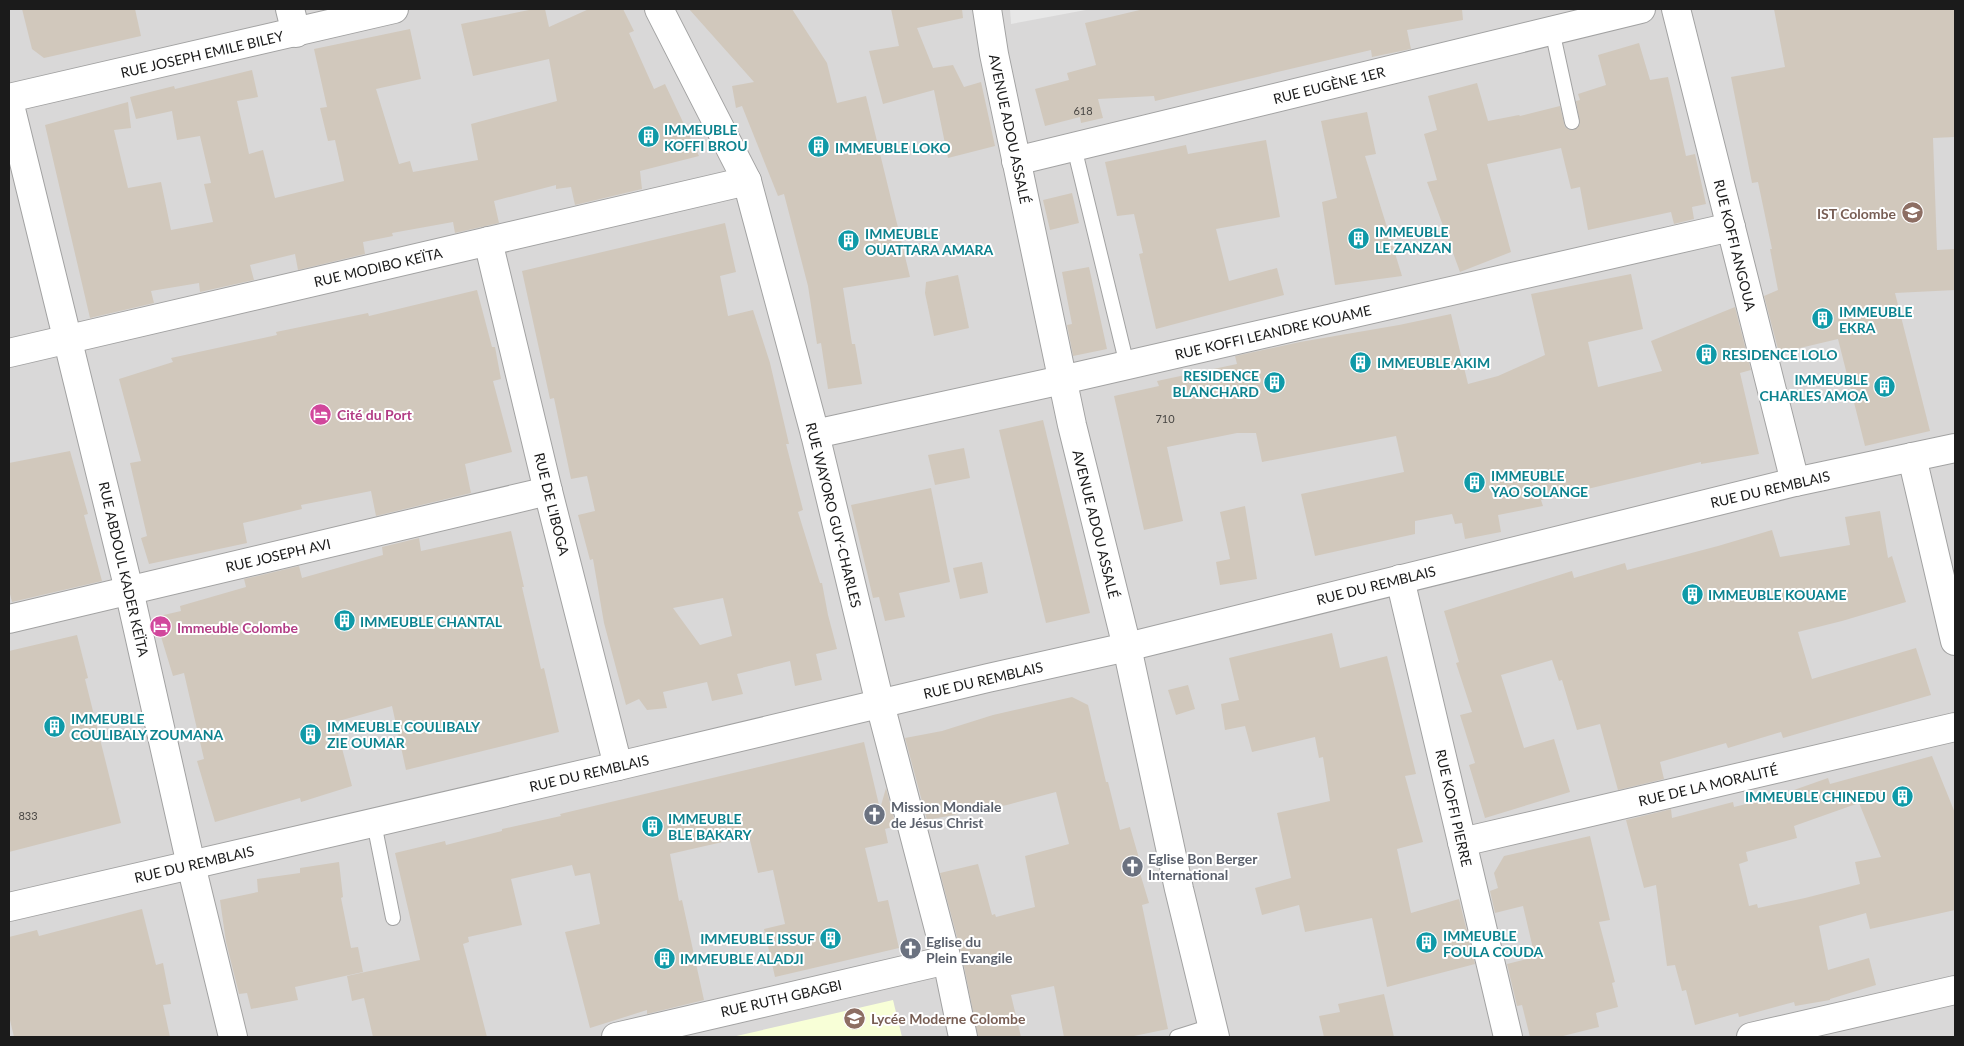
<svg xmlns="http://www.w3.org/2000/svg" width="1964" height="1046" font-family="Lato,sans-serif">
<rect width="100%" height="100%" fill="#eeebdf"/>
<rect fill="#d9d8d8" x="9" y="9" width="1946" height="1028"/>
<path fill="#f8ffd7" d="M893,1000l9,37h-170z"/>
<path fill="#e7e7e7" d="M1010,9h81l-80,15z"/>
<g fill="#d1c8bc" fill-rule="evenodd">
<path d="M22,9h113l6,27 -97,22 -12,-9z"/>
<path d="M534,9h11l4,18 40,-18h34l11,22 -5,2 25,56 11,-5 34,72 -59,15 2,18 -67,16 -4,-18 -15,2v-4l-62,16 5,22 -44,10 -2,-11 -61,11 1,3 -30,6 2,12 -67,16 -3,-16 -45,11 4,15 -54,12 -1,-9 -48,8 3,12 -64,15 -45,-193 83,-23 3,26 -17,2 14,58 33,-6 10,48 42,-8 -9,-38 7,-1 -11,-47 -23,4 -5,-29 -36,8 -6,-22 44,-11 1,3 77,-19 6,27 -21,4 12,53 14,-4 12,48 69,-17 -9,-41 -7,1 -8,-33 7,-1 -13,-58 96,-20 11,50 -45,10 23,75 11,-3 3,11 65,-12 -7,-36 86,-23 -8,-42 -76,17 -12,-52z"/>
<path d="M689,9h103l35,54 10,40 29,-7 44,181 -67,11 9,56h3l7,40 -34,5 -7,-46 -4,1 -9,-58 -24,-92 -6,2 -36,-90 -6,2 -4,-22 22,-4z"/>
<path d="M891,9h71l1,9 -46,10 16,40 20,-3 11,22 17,-5 14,64 -47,12 -14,-68 -51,14 -14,-53 30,-5z"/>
<path d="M1144,9h318l1,11 -56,10 4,19 -39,8 -1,-7 -216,51 -1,-5 -56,3 5,19 -22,5 -1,-6 -35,9 -10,-37 34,-9 -2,-7 29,-8 -11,-42z"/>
<path d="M1774,9h181v128l-22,1 4,112 18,-1v41l-60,3 35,138 -65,15 -27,-107 -59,14 -15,-57 14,-6 -8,-41h2l-14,-67 -6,1 -21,-106 54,-10z"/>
<path d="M1639,43l11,37 18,-3 18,79 9,-2 11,50 -14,3 2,12 -20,5 -3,-12 -83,18 -8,-43 -9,2 -10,-41 -74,16 24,88 -51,20 -33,-90 10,-2 -13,-46 13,-4 -9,-34 49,-13 11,38 31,-6 1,1 40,-10 5,21 5,3h4l6,-6 -4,-23 4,-1 -2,-6 28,-9 -8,-30z"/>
<path d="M1367,112l9,42 -11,2 37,120 -67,9 -13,-83 15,-4 -16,-77z"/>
<path d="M1266,140l14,77 -64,12 13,52 48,-13 7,27 -128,34 -17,-75 4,-1 -9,-39 -17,2 -12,-54 81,-17 2,9z"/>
<path d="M1072,193l7,30 -29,7 -7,-30z"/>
<path d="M725,223l11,49 -16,4 8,40 25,-6 17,53 19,81h-3l17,66 -5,2 22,71h2l6,32 9,34 -21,5 6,26 -27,6 -5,-25 -53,13 6,20 -31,7 -5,-19 -44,10 4,16 -20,2 -8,-11 -13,6 -22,-82 -11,-64 -3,1 -12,-45 17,-4 -8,-35 -16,3 -17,-81 -4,1 -28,-128zM723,598l9,38 -32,9 -27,-37z"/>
<path d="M1089,267l18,82 -34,7 -6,-31 5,-1 -10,-52z"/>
<path d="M1631,274l12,55 -55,13 10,45 64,-16 -11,-30 84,-34 16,63 -11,3 19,81 -58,10v-2l-160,38 2,6 -45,9 3,17 -36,7 -3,-16 -7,1 -3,-10 -37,7v13l-100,22 -14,-62 103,-22 -8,-36 -134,26 -6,-29h-19l-70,14 16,74 -39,9 -30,-134 45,-10 -2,-5 80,-17 -2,-8 65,-14 99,-17 52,-11 17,70 30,-8 47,-21 -14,-61z"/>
<path d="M958,275l11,53 -35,8 -9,-43 1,-11z"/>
<path d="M477,290l15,57h3l6,32 -8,2 19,71 -47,12 6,29 -95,23 -5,-25 -70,14 1,4 -59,14 4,20 -98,21 -8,-26 6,-2 -17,-73 11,-2 -22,-82 54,-17 -2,-4 106,-23 -1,-3 92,-19 1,3z"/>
<path d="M1043,420l47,193 -44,10 -47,-193z"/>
<path d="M964,448l6,30 -35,7 -7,-30z"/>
<path d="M70,451l18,63 -4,1 18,66 -90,21 -3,-12v-127z"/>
<path d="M931,488l19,94 -51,11 6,24 -20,4 -6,-24 -6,1 -22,-93z"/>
<path d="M1245,506l12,73 -37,6 -4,-23 14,-3 -10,-47z"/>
<path d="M1880,511l8,47 4,-2 14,46 -64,19 -44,11 14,47 104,-31 15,47 -148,43 -2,-6 -53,16 -2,-5 -66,19 4,17 -46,11 -18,-66 -23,6 -15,-50 -3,1 -7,-21 -51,15 23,73 30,-9 16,53 -85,26 -16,-53 6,-2 -15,-48 12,-3 -16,-49 3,-1 -15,-51 128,-40 2,7 51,-15 2,7 91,-24 54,-16 8,27 70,-12 -5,-28z"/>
<path d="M511,531l13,56h-2l19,82 3,-1 15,64 -153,38 -14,-64 -57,16 17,64 -51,16 -1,-4 -85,24 -18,-61 7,-2 -20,-86 -11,3 -18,-59 26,-6 -1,-5 66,-19 -2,-8 55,-13 3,12 81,-23 -1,-8 37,-9 2,13z"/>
<path d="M982,562l6,31 -28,6 -7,-31z"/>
<path d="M1332,633l8,35 47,-12 29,118 -11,2 18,66 -26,7 14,64 48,-14 16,65 -88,23 -15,-69 -67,14 -6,-27 -37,10 -7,-27 36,-10 -14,-65 53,-12 -7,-44 -4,1 -4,-21 -63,15 -7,-26 -20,4 -4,-26 18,-4 -10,-42z"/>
<path d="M77,635l11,43 -3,1 36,144 -112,29v-201z"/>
<path d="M1188,685l7,24 -19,6 -8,-25z"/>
<path d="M1072,697l16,8 18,77h2l12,48 10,-3 13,45 -3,1 9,30 -7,2 26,124 -39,8h-65l-10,-51 -43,9 10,42h-43l-16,-81 -22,-83 38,-9 14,51 3,-1 1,3 39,-10 -10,-51 44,-12 -13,-52 -49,13 -80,15 -22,-82 37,-7 51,-16z"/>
<path d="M864,742l16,67 6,-21 10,38 -11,3 3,14 -23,5 13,54 10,-2 11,48 -124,29 -11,-48 21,-5 -12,-54 -15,3 -9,-37 -79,18 9,47 3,-1 22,100 -57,14v-4l-57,18 -25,-96 35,-8 -10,-51 -15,3 -3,-11 -61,14 11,46 -54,12 1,5 -6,2 24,93h-114l-9,-39 -12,3 -5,-25 73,-16 -25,-107 50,-12 1,4 56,-14v-2l59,-13 -1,-2z"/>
<path d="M1932,756l23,57v97l-85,19 -4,-16 -47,13 9,44 41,-12 7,27 -46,14v1l-35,6 -1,-4 -55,15 -1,-4 -43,12 -9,-35 -4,1 -7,-26 -8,1 -11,-81 -12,3 -18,-68 45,-11 1,9 61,-16 1,5 60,-15v-2l34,-12 2,6zM1859,803l22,54 -26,5 5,22 -55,14 -47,10 -1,-4 -8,2 -10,-42 9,-3 -2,-9 51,-14 -3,-12z"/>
<path d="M1590,836l20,84 -11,2 16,60 -3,1 6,24 -22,6 3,14 -40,10h-29l-8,-32 -5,1 -10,-42 28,-7 -12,-51 -28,7 -5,-22 8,-3 -4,-15 10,-17z"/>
<path d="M339,862l4,35 -2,1 10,50 7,-1 5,25 -68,15 3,13 -47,9 -4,-16 -8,1 -13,-52 -6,-42 38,-8 -1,-13 43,-6v-5z"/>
<path d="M142,909l14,56 7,-2 8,41 -8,1 7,32h-156l-5,-21v-79l28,-7 2,6z"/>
<path d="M1384,994l10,43h-70l-5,-21 21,-4 -2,-8z"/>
</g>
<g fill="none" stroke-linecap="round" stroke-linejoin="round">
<defs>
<g id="service">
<path d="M1552,30l20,92"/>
<path d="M1074,147l53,218"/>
<path d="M374,823l19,95"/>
<path d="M1177,1037l35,-11"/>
</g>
<g id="minor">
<path d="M290,9l6,24"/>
<path d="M659,9l88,172 68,253 65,270 67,256 16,77"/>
<path d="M1676,9l119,473"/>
<path d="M9,98l385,-89"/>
<path d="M9,101l120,489 62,275 42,172"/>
<path d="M1016,161l625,-152"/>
<path d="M488,241l60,250 70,275"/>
<path d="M9,353l738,-172"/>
<path d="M815,434l247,-54 669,-153"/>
<path d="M1400,579l108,458"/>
<path d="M9,619l539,-128"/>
<path d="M1462,842l493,-115"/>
<path d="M616,1037l331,-77"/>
<path d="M1751,1037l204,-47"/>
</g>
<g id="tertiary">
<path d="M987,9l7,45 78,371 55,222 52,242 36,148"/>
<path d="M1912,457l43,184"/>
<path d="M9,907l609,-141 370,-88 139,-31 668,-165 160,-34"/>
</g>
</defs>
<use href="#service" stroke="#a2a2a2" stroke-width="16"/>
<use href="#minor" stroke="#a2a2a2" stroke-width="30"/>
<use href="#tertiary" stroke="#a2a2a2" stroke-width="30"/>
<use href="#service" stroke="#fff" stroke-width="14"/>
<use href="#minor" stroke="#fff" stroke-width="28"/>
<use href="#tertiary" stroke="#fff" stroke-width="28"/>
</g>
<defs>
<symbol id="building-disc" viewBox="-11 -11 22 22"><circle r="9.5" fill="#0f9aa8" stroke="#fff"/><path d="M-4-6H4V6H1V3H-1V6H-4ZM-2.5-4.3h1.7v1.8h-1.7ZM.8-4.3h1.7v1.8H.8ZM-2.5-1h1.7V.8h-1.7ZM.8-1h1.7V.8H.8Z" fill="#fff"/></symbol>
<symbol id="school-disc" viewBox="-11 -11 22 22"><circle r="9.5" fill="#8d6e63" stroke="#fff"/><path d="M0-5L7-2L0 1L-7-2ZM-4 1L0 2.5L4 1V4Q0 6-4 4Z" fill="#fff"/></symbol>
<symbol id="hotel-disc" viewBox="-11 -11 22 22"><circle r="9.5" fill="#d1479c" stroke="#fff"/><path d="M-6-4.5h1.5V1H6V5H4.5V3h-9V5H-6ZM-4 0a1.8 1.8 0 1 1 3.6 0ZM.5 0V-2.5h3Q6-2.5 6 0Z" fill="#fff"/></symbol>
<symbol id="church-disc" viewBox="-11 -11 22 22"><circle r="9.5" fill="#6b7280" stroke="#fff"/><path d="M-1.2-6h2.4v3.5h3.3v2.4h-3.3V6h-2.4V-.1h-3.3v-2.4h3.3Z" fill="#fff"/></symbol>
</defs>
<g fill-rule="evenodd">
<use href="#building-disc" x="636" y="124" width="25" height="25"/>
<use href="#building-disc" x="806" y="134" width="25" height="25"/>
<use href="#school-disc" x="1900" y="200" width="25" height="25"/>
<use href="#building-disc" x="1346" y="226" width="25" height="25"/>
<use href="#building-disc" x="836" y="228" width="25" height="25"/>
<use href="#building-disc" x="1810" y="306" width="25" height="25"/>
<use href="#building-disc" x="1694" y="342" width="25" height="25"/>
<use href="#building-disc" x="1348" y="350" width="25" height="25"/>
<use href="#building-disc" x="1262" y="370" width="25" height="25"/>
<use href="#building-disc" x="1872" y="374" width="25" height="25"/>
<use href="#hotel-disc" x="308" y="402" width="25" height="25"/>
<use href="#building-disc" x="1462" y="470" width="25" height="25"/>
<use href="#building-disc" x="1680" y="582" width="25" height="25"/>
<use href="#building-disc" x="332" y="608" width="25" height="25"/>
<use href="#hotel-disc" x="148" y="614" width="25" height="25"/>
<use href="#building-disc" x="42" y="714" width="25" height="25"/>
<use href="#building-disc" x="298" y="722" width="25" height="25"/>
<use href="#building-disc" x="1890" y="784" width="25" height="25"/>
<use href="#church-disc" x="862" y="802" width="25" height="25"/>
<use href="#building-disc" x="640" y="814" width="25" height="25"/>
<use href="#church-disc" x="1120" y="854" width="25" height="25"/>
<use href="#building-disc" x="818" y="926" width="25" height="25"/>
<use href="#building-disc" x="1414" y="930" width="25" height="25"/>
<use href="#church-disc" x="898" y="936" width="25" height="25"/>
<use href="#building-disc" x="652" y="946" width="25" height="25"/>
<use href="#school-disc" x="842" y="1006" width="25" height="25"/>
</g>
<g text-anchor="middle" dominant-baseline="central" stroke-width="4" stroke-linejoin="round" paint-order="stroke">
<g font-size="11" fill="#484643">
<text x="1083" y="110">618</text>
<text x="1165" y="418">710</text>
<text x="28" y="815">833</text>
</g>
<g font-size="14" fill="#1b1b1b" stroke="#fff">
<text transform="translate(202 54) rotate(-13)">RUE JOSEPH EMILE BILEY</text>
<text transform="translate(1329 85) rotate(-14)">RUE EUGÈNE 1ER</text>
<text transform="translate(1010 129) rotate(78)">AVENUE ADOU ASSALÉ</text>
<text transform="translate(1735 245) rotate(76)">RUE KOFFI ANGOUA</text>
<text transform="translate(378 267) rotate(-13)">RUE MODIBO KEÏTA</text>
<text transform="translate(1273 332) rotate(-13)">RUE KOFFI LEANDRE KOUAME</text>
<text transform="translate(1770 489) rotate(-13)">RUE DU REMBLAIS</text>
<text transform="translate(552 504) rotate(76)">RUE DE L'IBOGA</text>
<text transform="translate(834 515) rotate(76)">RUE WAYORO GUY-CHARLES</text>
<text transform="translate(1096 524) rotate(76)">AVENUE ADOU ASSALÉ</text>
<text transform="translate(278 555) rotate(-13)">RUE JOSEPH AVI</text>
<text transform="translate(124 569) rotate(77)">RUE ABDOUL KADER KEÏTA</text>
<text transform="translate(1376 585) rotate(-14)">RUE DU REMBLAIS</text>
<text transform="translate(983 680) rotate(-13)">RUE DU REMBLAIS</text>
<text transform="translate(589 773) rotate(-13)">RUE DU REMBLAIS</text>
<text transform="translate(1708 785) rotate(-13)">RUE DE LA MORALITÉ</text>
<text transform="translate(1454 808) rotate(77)">RUE KOFFI PIERRE</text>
<text transform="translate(194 864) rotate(-13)">RUE DU REMBLAIS</text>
<text transform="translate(781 998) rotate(-13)">RUE RUTH GBAGBI</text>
</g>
<g font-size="14" font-weight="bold" fill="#0d838f" stroke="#fff" text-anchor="start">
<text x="664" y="129">IMMEUBLE<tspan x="664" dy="16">KOFFI BROU</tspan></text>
<text x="835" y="147">IMMEUBLE LOKO</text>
<text x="1375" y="231">IMMEUBLE<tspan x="1375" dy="16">LE ZANZAN</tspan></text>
<text x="865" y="233">IMMEUBLE<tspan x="865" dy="16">OUATTARA AMARA</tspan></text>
<text x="1839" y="311">IMMEUBLE<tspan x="1839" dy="16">EKRA</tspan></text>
<text x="1722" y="354">RESIDENCE LOLO</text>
<text x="1377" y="362">IMMEUBLE AKIM</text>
<text x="1259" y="375" text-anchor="end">RESIDENCE<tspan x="1259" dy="16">BLANCHARD</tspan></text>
<text x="1868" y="379" text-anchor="end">IMMEUBLE<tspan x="1868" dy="16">CHARLES AMOA</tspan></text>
<text x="1491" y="475">IMMEUBLE<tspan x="1491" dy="16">YAO SOLANGE</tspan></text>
<text x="1708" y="594">IMMEUBLE KOUAME</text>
<text x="360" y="621">IMMEUBLE CHANTAL</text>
<text x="71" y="718">IMMEUBLE<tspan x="71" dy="16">COULIBALY ZOUMANA</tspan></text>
<text x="327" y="726">IMMEUBLE COULIBALY<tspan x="327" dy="16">ZIE OUMAR</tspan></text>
<text x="1886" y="796" text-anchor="end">IMMEUBLE CHINEDU</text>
<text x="668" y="818">IMMEUBLE<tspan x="668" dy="16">BLE BAKARY</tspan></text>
<text x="1443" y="935">IMMEUBLE<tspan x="1443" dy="16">FOULA COUDA</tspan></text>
<text x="815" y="938" text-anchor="end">IMMEUBLE ISSUF</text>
<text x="680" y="958">IMMEUBLE ALADJI</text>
</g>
<g font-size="14" font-weight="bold" fill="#785e54" stroke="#fff" text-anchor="end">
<text x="1896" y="213">IST Colombe</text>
<text x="871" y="1018" text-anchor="start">Lycée Moderne Colombe</text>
</g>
<g font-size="14" font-weight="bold" fill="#b23c85" stroke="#fff" text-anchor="start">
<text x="337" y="414">Cité du Port</text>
<text x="177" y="627">Immeuble Colombe</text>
</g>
<g font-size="14" font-weight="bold" fill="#5b616d" stroke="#fff" text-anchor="start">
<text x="891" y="806">Mission Mondiale<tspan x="891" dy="16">de Jésus Christ</tspan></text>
<text x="1148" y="858">Eglise Bon Berger<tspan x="1148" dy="16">International</tspan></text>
<text x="926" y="941">Eglise du<tspan x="926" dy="16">Plein Evangile</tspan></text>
</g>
</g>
<rect width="1964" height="1046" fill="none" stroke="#1b1b1b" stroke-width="20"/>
</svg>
